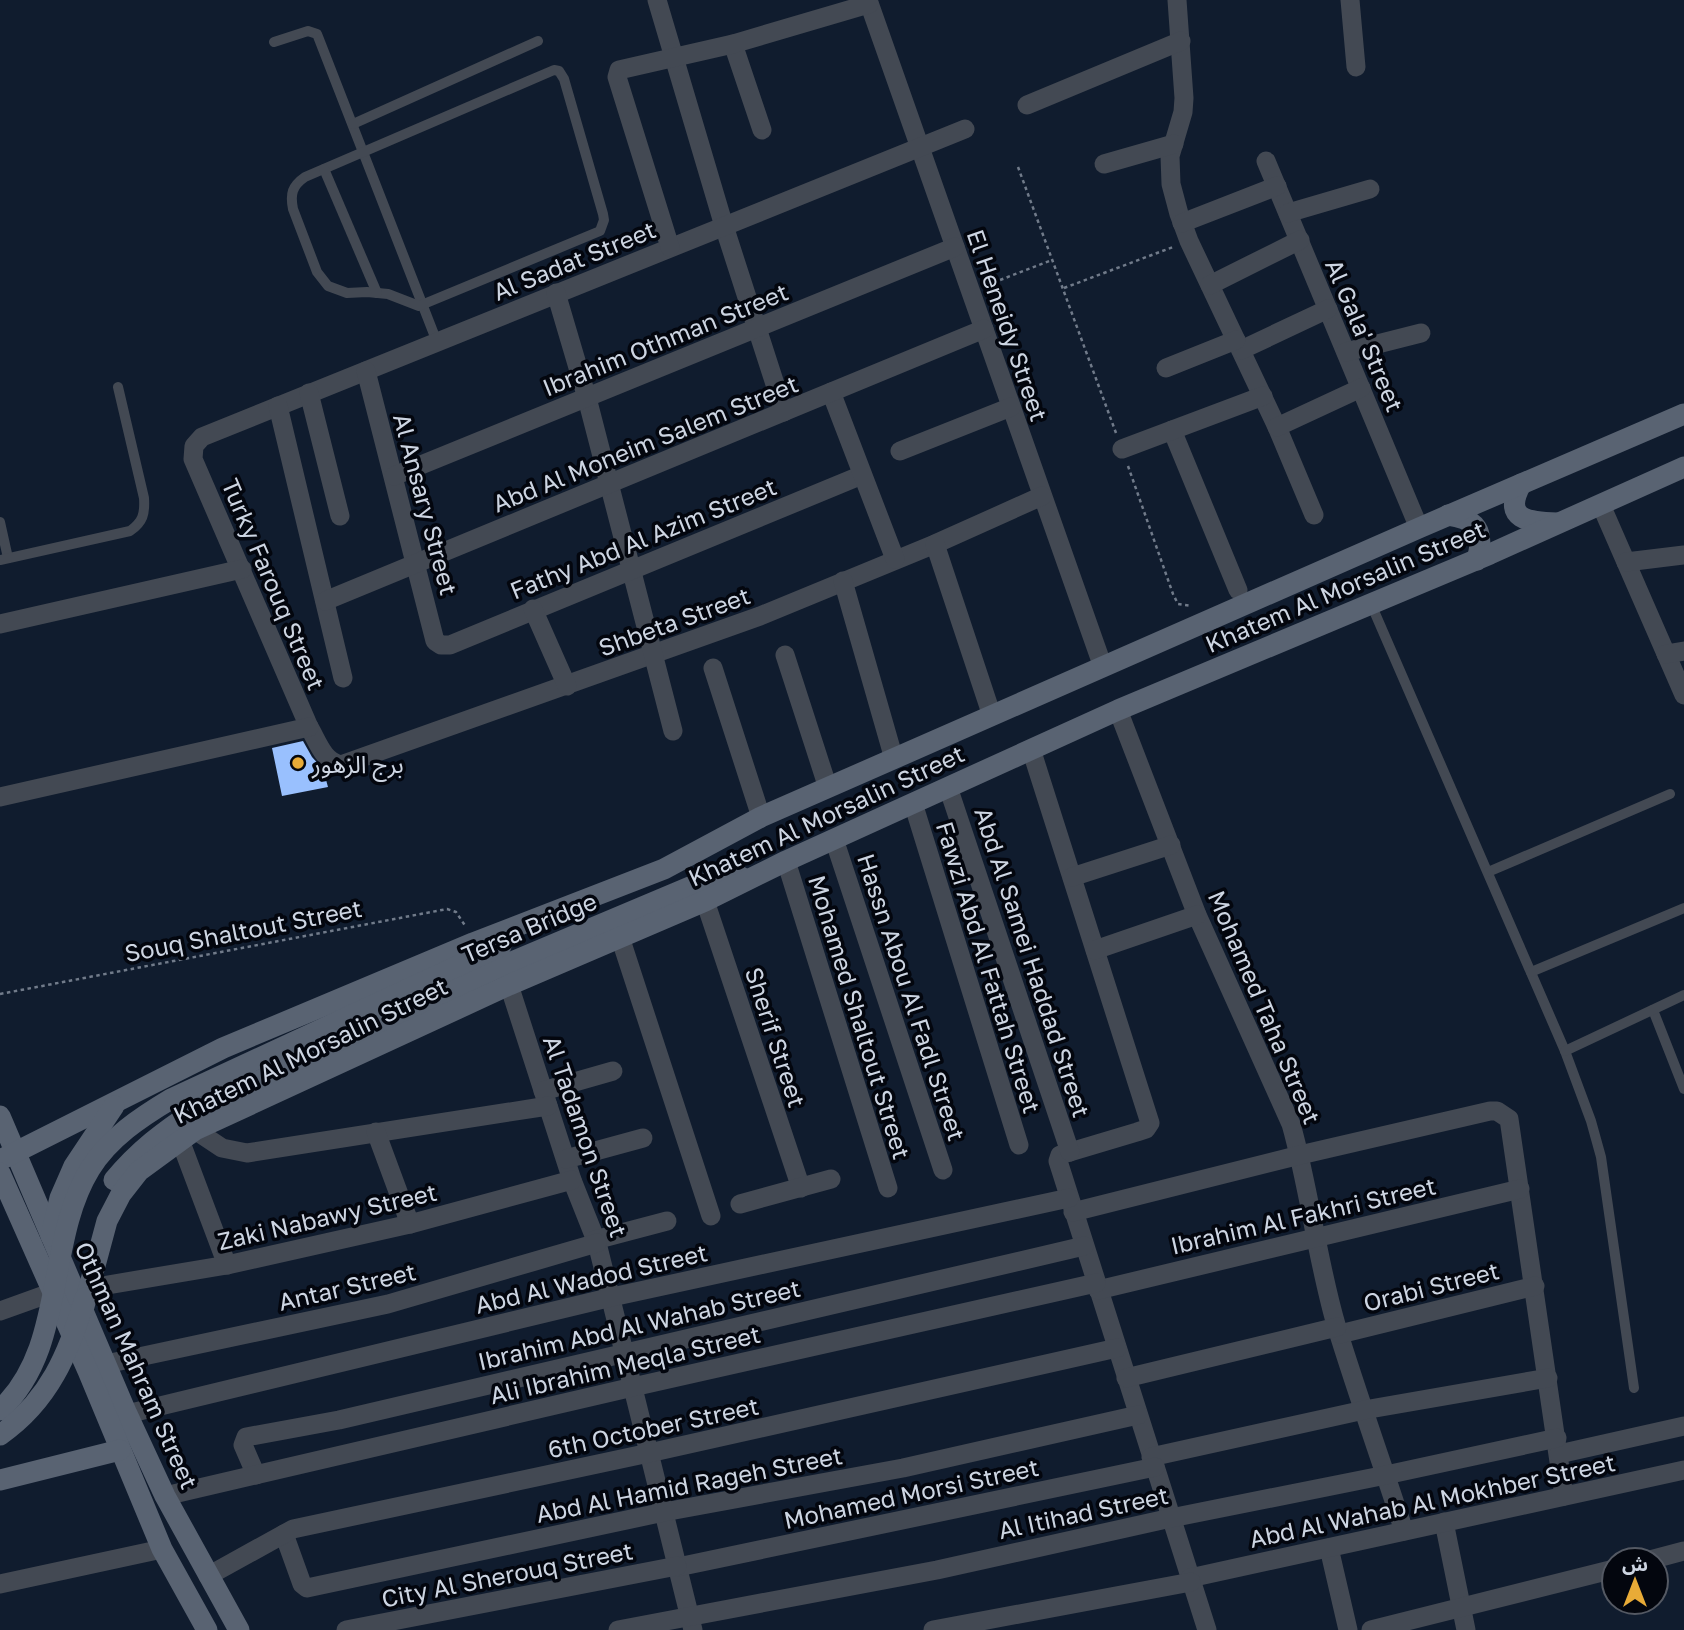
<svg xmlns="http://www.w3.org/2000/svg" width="1684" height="1630" font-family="'Golos Text','Noto Sans Arabic',sans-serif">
<rect width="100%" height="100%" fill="#101c2e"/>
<path fill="#99c0fe" d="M303,741l9,16 11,12 5,18 -46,9 -10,-48z"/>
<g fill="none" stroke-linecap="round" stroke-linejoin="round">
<g stroke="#717b8a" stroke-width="2.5" stroke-dasharray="3.5 3.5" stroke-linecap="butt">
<path d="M1018,167l98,266"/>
<path d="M987,285l65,-25"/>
<path d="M1064,288l109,-41"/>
<path d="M1128,466l45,128 5,10 14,2"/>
<path d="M0,994l447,-85 9,3 10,15"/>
</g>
<g stroke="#434953" stroke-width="10">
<path d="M274,42l34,-11 9,3 2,5 118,303"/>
<path d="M554,70l5,1 5,8 39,135 1,6 -4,11 -181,75 -31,-12 -21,-2 -20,1 -19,-7 -11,-14 -24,-63c-3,-15 -1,-23 12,-32z"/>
<path d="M353,124l185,-83"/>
<path d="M324,169l53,124"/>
<path d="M0,522l8,36"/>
<path d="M0,560l130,-29c13,-9 15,-17 14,-33l-26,-111"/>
<path d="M1371,604l194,447 26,70 10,36 33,231"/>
<path d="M1488,872l182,-78"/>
<path d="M1531,972l153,-64"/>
<path d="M1653,1010l31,79"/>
<path d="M1565,1051l119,-56"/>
</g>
<g stroke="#434953" stroke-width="19">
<path d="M657,0l67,226 60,186"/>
<path d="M868,0l235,667"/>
<path d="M1177,0l7,98 -1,14 -13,44 1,28 8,30 10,27 88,186 37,88"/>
<path d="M1350,0l6,67"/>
<path d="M733,44l29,86"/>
<path d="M1027,105l154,-64"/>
<path d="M965,129l-763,308 -8,9 -1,13 116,268c9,15 14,34 32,38l419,-149 175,-72 107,-48"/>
<path d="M1266,161l153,367"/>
<path d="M1104,164l70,-20"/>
<path d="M1288,213l82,-24"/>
<path d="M1182,223l95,-37"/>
<path d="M670,247l-53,-170 2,-7 114,-26 136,-40"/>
<path d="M1210,285l90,-45"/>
<path d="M556,293l31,105 86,333"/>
<path d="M1241,350l87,-41"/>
<path d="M1346,352l75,-19"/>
<path d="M1166,368l70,-28"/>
<path d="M366,371l69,270 6,4h9l412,-170"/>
<path d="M831,392l64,167"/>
<path d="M309,393l31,123"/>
<path d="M278,406l65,272"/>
<path d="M1277,427l84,-39"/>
<path d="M1172,430l66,160"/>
<path d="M1122,449l141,-53"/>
<path d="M900,451l111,-44"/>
<path d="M394,476l561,-229"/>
<path d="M1601,505l83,190"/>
<path d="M935,544l57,172"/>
<path d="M1626,562l58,-7"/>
<path d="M843,581l51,178"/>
<path d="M325,601l659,-272"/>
<path d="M533,609l34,77"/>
<path d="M0,624l242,-55"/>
<path d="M1666,654l18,-3"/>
<path d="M785,655l43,133"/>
<path d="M713,668l48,149"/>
<path d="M1118,710l79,205 94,209c19,67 26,137 46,204 21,68 45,135 67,203"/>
<path d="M1031,749l119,374 -4,6 -9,3 -77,23 -2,6 149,469"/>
<path d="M948,787l122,365"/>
<path d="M0,797l309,-70"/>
<path d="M913,803l106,342"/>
<path d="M834,839l109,331"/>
<path d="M786,861l102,327"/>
<path d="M1072,877l99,-32"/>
<path d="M705,901l96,287"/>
<path d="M620,937l91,279"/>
<path d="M1095,950l102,-35"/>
<path d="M509,985l63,195 25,63 96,387"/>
<path d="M543,1091l70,-20"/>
<path d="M195,1130l27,18 25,5 301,-47"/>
<path d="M376,1132l34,92"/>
<path d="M180,1140l47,125"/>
<path d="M566,1159l77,-21"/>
<path d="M740,1204l91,-25"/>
<path d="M1073,1212l227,-57 190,-44h7l12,8 55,377"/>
<path d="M595,1240l72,-19"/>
<path d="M90,1288l137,-23 183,-41 162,-44"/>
<path d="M1098,1290l422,-101"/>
<path d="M0,1311l42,-15"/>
<path d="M1340,1334l195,-48"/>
<path d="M106,1364l282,-60 209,-61"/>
<path d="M1126,1378l211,-51"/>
<path d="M127,1414l485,-117 457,-99"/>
<path d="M1559,1454l125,-28"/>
<path d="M1151,1457l213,-47 184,-32"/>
<path d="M256,1475l-13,-30 3,-8 93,-17 745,-174"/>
<path d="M165,1496l468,-109 463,-104"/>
<path d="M1444,1522l22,108"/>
<path d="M284,1534l18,50 5,4 357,-76 239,-44 235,-53"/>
<path d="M1329,1548l19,82"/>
<path d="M1650,1560l34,-9"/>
<path d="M678,1567l477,-100"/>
<path d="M208,1576l85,-47 356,-76 468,-105"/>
<path d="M1190,1578l494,-108"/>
<path d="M0,1584l162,-35"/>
<path d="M346,1630l331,-64"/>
<path d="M618,1630l319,-60 234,-52 215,-43 171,-37"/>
<path d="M933,1630l258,-48"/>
<path d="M1371,1630l243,-61"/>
</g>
<g stroke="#596372" stroke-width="21">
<path d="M1521,484c-19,36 7,38 36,39"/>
<path d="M1448,515c29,4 37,16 29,45"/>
<path d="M0,1116l127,298 38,82 74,134"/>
<path d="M0,1160l223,-112 250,-105 191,-74 97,-52 658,-289 265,-114"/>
<path d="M0,1173l88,198 74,178 45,81"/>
<path d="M114,1180c24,-29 50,-49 81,-69l300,-142 195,-82 32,-8 19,-2"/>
<path d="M51,1236l9,-38 14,-32 40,-60"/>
<path d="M83,1310l24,-89 14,-27 18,-23 56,-41 314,-145 196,-84 81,-40 332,-151 372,-156 194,-87"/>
<path d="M0,1410c67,-62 45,-168 90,-241 19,-31 51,-52 81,-70l330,-153"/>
<path d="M0,1435c49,-34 69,-82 85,-137"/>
<path d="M0,1480l120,-30"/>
</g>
</g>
<circle fill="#e8ab37" stroke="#03060e" stroke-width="2.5" cx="298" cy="763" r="7"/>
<g text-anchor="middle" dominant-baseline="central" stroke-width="7" stroke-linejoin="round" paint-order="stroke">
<g font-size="24" fill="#cdd5e2" stroke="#03060e">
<text transform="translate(574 260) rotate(-22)">Al Sadat Street</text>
<text transform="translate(1008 325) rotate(71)">El Heneidy Street</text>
<text transform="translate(1365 335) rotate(67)">Al Gala' Street</text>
<text transform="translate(665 339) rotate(-22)">Ibrahim Othman Street</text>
<text transform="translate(645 443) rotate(-22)">Abd Al Moneim Salem Street</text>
<text transform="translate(426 504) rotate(75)">Al Ansary Street</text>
<text transform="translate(643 538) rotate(-22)">Fathy Abd Al Azim Street</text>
<text transform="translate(274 584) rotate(67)">Turky Farouq Street</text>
<text transform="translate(1345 586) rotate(-23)">Khatem Al Morsalin Street</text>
<text transform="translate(674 621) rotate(-20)">Shbeta Street</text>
<text transform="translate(826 815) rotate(-25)">Khatem Al Morsalin Street</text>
<text transform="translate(529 927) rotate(-23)">Tersa Bridge</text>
<text transform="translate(243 930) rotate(-11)">Souq Shaltout Street</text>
<text transform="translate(1033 962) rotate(72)">Abd Al Samei Haddad Street</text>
<text transform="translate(989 967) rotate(73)">Fawzi Abd Al Fattah Street</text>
<text transform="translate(912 997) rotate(72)">Hassn Abou Al Fadl Street</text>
<text transform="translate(1265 1007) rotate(67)">Mohamed Taha Street</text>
<text transform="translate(860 1017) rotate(73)">Mohamed Shaltout Street</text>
<text transform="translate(776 1037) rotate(72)">Sherif Street</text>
<text transform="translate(310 1050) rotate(-26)">Khatem Al Morsalin Street</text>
<text transform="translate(586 1136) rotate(71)">Al Tadamon Street</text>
<text transform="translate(1303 1215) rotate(-13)">Ibrahim Al Fakhri Street</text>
<text transform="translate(327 1216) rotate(-13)">Zaki Nabawy Street</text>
<text transform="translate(591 1278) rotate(-13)">Abd Al Wadod Street</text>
<text transform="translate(347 1286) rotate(-13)">Antar Street</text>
<text transform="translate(1431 1286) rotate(-14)">Orabi Street</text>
<text transform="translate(639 1324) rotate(-13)">Ibrahim Abd Al Wahab Street</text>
<text transform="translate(625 1364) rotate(-13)">Ali Ibrahim Meqla Street</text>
<text transform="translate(137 1365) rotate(66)">Othman Mahram Street</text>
<text transform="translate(653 1427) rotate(-12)">6th October Street</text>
<text transform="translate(689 1484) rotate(-11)">Abd Al Hamid Rageh Street</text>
<text transform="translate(911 1493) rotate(-12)">Mohamed Morsi Street</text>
<text transform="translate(1432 1500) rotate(-12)">Abd Al Wahab Al Mokhber Street</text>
<text transform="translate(1083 1512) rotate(-12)">Al Itihad Street</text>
<text transform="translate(507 1574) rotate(-11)">City Al Sherouq Street</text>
</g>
<g font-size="24" fill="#cdd5e2" stroke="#03060e" text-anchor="start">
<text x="312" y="763">برج الزهور</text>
</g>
</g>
<g transform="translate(1635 1581)"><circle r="33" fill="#03060e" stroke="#545963" stroke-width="2"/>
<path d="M0-5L12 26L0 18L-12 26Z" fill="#e8ab37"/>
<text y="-10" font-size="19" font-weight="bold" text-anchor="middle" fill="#cdd5e2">ش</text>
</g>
</svg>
